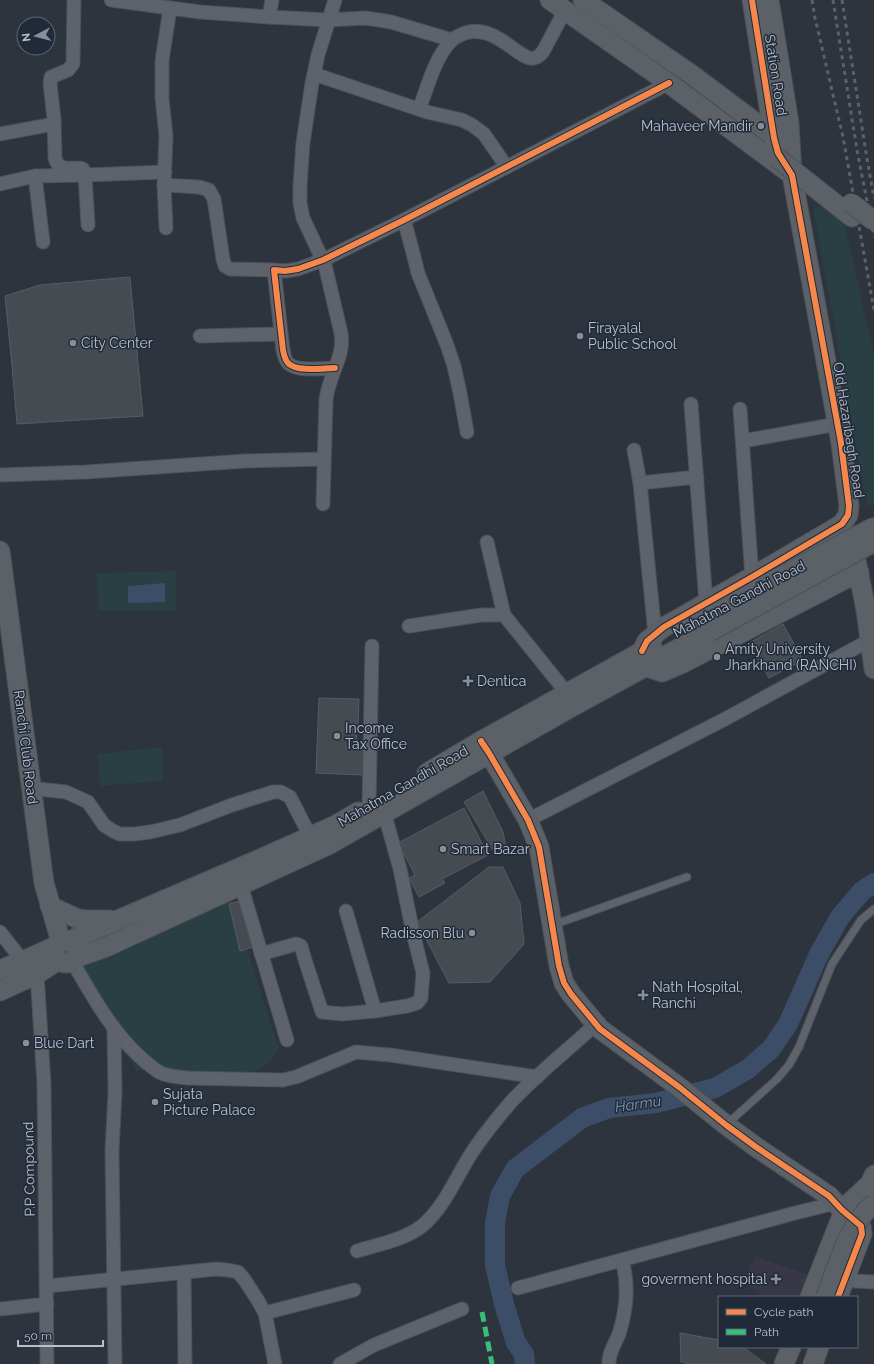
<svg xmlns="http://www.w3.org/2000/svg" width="874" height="1364" font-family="Raleway,sans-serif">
<rect width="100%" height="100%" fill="#2d343d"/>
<path fill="#373745" d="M755,1256l54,19 -7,22h-36l-24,-14z"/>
<g fill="#2a3f43">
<path d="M840,202l34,153v149l-7,2 -54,-298z"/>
<path d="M176,571v39h-78l-1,-37z"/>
<path d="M162,747l1,34 -63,5 -3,-32z"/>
<path d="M230,897l49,151 -9,14 -20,13 -114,-5 -55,-102z"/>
</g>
<path fill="#3c4e67" d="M165,583v19l-37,1v-17z"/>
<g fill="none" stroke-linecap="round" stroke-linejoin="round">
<path stroke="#3c4e67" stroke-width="20" d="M525,1364l-1,-10 -8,-11 -12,-39 -9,-39v-42l5,-27 15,-27 67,-51 27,-10 47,-5 59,-15 33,-19 23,-20 17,-25 31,-70 21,-37 22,-26 12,-8"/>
</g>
<g fill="#464b52" stroke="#565b64">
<path d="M130,277l13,139 -126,8 -5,-58 -7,-70 35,-11z"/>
<path d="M783,624l20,36 -34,18 -20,-35z"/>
<path d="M319,698l40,1 -1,28h-1l-1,18 9,1 -1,29 -48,-2z"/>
<path d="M483,791l20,41 3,15 -14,2 -28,-47z"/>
<path d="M464,808l24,47 -46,24 3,4 -26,14 -10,-19 6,-3 -17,-32z"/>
<path d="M489,867h14l17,36 4,41 -34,38 -41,1 -32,-61z"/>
<path d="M242,900l11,47 -13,4 -11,-47z"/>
<path d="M680,1333l39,7v7h24l23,17h-76l-9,-2z"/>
</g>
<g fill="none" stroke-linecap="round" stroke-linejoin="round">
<defs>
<g id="lane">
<path d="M553,925l134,-48"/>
<path d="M726,1125l51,-46 12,-14 10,-18 33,-83 29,-44 13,-11"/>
</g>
<g id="street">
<path d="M74,0l-1,64 -5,6 -17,7 -1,6 4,36 1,39c3,13 14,10 25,10l3,1 2,6 80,-3"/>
<path d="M111,0l89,12 69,5 59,3 37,-2 14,2 12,2 61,18"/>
<path d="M269,17l3,-17"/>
<path d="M314,74l113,38 35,8 10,5 12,9 22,32"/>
<path d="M419,109c9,-22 15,-51 33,-69 3,-3 8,-5 13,-7 31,-10 55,29 69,25 5,-1 9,-6 11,-10l20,-38"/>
<path d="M0,134l54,-10"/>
<path d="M35,176l8,66"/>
<path d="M0,184l35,-8 50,-1 3,50"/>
<path d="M164,185l35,2 10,3 5,9 9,60 2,7 5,3 44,1"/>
<path d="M404,220l8,29 6,24 29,72 7,21 6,27 7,39"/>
<path d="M166,228l-2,-43 2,-49 -4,-38v-37l8,-53"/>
<path d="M200,336l81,-2"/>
<path d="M335,368c-12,0 -37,4 -46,-4 -4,-3 -5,-9 -6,-14l-9,-80 11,1 13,-2 25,-9 81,-40 265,-137"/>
<path d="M691,404l15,199"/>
<path d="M740,409l12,168"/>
<path d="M743,441l94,-17"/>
<path d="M634,450l6,33 15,151"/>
<path d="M0,475l86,-3 159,-11 79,-2"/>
<path d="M640,483l57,-6"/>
<path d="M323,504l3,-105c1,-5 2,-11 4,-16 5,-18 14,-30 11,-50l-16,-68 -22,-47 -3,-15v-18l3,-42 9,-60 6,-28 17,-55"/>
<path d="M487,542l17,73"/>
<path d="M409,626l72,-11h23l58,72 6,5"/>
<path d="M30,788l36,4 22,10 16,23 9,6 7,3h14l16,-2 30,-7 52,-20 41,-13h8l9,5 20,39"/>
<path d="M369,806l3,-160"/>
<path d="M528,820l199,-102 143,-78"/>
<path d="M241,885l46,155"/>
<path d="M0,932l22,28"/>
<path d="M261,954l35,-10 5,2 4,14 17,52 20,2 33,-3 -29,-100"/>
<path d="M72,961c20,34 38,68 67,95 7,6 14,13 22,17 9,4 19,4 27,5l95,2 13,-3 60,-25 34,3 147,22"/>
<path d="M37,974l7,110 3,280"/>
<path d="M375,1011l32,-5 10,-3 4,-5 2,-25 -10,-40 -13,-64 -16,-57"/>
<path d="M114,1030l1,62 -3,59 3,213"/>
<path d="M357,1251c22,-7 47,-11 65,-25 25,-21 36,-55 55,-81 10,-14 22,-29 34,-43 26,-28 57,-52 85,-78"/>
<path d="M184,1272l1,92"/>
<path d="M855,1281l19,1"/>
<path d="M47,1286l169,-17 12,1 10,2 6,7 13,20 8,14 10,51"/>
<path d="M518,1288l277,-75 41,-10"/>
<path d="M0,1309l47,-5"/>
<path d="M265,1313l89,-23"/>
<path d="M340,1364l34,-19 88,-36"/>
<path d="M609,1364c-1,-10 6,-20 10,-30 8,-25 10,-49 3,-74"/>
</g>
<g id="secondary">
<path d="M550,0l113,79 124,92"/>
<path d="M583,0l109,75 87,65"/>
<path d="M769,0l20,123 3,52"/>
<path d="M809,183l43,34"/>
<path d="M0,551l44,332 17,59"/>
<path d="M856,560l10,50 8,59"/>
<path d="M642,651l5,-10 17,-14 88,-50 90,-53 6,-9 1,-9 -8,-63 -49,-268 -14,-22 -4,-15 -22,-138"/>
<path d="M647,667l15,5 23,-10 174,-90"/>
<path d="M481,741l8,12 39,67 11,27 20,119 5,17 7,11 29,35 79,58 47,38 30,22 73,49 13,14 19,16 1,8 -24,63"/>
<path d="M427,773l54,-32 171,-95"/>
<path d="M50,906l28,13 8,1h24"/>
<path d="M69,941l191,-82 76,-34 22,-13"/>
<circle cx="66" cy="952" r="11"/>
<path d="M75,958l31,-11 222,-102 247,-140 134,-73"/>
<path d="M0,970l34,-14 24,-11"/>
<path d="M0,991l37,-17 22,-14"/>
<path d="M810,1297l32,-81v-6l28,-26 4,-9"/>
<path d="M784,1364l7,-17"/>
<path d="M813,1364l6,-17"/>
</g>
</defs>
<use href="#lane" stroke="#4c5057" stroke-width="9"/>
<use href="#street" stroke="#4c5057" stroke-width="15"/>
<use href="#secondary" stroke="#4c5057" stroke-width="21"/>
<use href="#lane" stroke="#5e626a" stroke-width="7"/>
<use href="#street" stroke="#5e626a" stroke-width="13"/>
<use href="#secondary" stroke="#5c6168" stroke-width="19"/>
<g stroke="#5c6168" stroke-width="3" stroke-dasharray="4 4" stroke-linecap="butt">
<path d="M812,0l3,18 28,119 31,173"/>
<path d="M833,0l24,150 17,87"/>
<path d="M842,0l25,159 7,39"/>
</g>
<defs>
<g id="secondary-bridge">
<path d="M776,157l33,26"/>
<path d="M851,203l23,18"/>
<path d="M701,619l173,-92"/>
<path d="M709,632l165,-90"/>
<path d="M826,1297c10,-27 24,-77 48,-93"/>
</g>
</defs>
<use href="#secondary-bridge" stroke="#4c5057" stroke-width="21" stroke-linecap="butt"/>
<use href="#secondary-bridge" stroke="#5c6168" stroke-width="19"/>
<path stroke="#3abd76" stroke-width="5" stroke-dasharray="10 5" stroke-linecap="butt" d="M482,1312l10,52"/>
<defs>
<g id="cycleway">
<path d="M335,368c-12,0 -37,4 -46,-4 -4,-3 -5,-9 -6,-14l-9,-80 11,1 13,-2 25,-9 81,-40 265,-137"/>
<path d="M642,651l5,-10 17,-14 88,-50 90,-53 6,-9 1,-9 -8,-63 -49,-268 -14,-22 -4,-15 -22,-138"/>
<path d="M481,741l8,12 39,67 11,27 20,119 5,17 7,11 29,35 79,58 47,38 30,22 73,49 13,14 19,16 1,8 -24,63"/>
</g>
</defs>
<use href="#cycleway" stroke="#202a38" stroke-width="8"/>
<use href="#cycleway" stroke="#f5874c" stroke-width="6"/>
</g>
<g fill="#888f9a" stroke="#202a38" stroke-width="1.5">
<circle cx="761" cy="126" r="4"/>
<circle cx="580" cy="336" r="4"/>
<circle cx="73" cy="343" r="4"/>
<circle cx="717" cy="657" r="4"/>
<path d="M466 675h4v4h4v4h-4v4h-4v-4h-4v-4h4z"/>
<circle cx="337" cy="736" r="4"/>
<circle cx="443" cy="849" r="4"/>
<circle cx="472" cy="933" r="4"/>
<path d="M641 989h4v4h4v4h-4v4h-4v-4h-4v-4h4z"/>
<circle cx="26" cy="1043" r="4"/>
<circle cx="155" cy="1102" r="4"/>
<path d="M774 1273h4v4h4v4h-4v4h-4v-4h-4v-4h4z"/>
</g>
<g text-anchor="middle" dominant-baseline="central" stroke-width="3" stroke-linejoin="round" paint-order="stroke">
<g font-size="14" fill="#b9c0cc" stroke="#202a38">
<text transform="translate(776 75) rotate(81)">Station Road</text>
<text transform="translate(849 430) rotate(81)">Old Hazaribagh Road</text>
<text transform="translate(739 599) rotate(-28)">Mahatma Gandhi Road</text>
<text transform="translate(26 747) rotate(83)">Ranchi Club Road</text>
<text transform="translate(403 786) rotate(-30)">Mahatma Gandhi Road</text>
<text transform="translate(29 1169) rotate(-91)">P.P Compound</text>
</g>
<g font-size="14" fill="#b9c0cc" stroke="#202a38" text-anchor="start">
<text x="753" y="126" text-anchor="end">Mahaveer Mandir</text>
<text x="588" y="328">Firayalal<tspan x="588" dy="16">Public School</tspan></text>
<text x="81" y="343">City Center</text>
<text x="725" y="649">Amity University<tspan x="725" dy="16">Jharkhand (RANCHI)</tspan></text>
<text x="477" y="681">Dentica</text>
<text x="345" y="728">Income<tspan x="345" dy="16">Tax Office</tspan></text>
<text x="451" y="849">Smart Bazar</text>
<text x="464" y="933" text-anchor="end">Radisson Blu</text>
<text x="652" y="987">Nath Hospital,<tspan x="652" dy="16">Ranchi</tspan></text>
<text x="34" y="1043">Blue Dart</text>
<text x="163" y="1094">Sujata<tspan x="163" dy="16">Picture Palace</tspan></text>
<text x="767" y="1279" text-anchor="end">goverment hospital</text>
</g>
<g font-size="15" font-style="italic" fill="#8097b3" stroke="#202a38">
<text transform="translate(638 1104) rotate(-8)">Harmu</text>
</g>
</g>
<rect x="718" y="1296" width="140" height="52" fill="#202a38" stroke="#5d6673"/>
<rect x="726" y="1309" width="20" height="6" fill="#f5874c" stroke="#5d6673"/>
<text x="754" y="1316" font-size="12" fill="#b9c0cc">Cycle path</text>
<rect x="726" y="1329" width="20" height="6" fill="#3abd76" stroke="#5d6673"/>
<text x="754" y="1336" font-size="12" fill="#b9c0cc">Path</text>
<g transform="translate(36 36) rotate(263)"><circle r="19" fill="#202a38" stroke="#5d6673"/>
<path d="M0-3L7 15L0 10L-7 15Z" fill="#888f9a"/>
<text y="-6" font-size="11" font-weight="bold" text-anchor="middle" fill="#b9c0cc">N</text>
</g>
<path d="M18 1340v6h85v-6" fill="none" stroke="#b9c0cc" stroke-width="2"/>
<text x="24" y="1340" font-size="12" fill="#b9c0cc" stroke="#202a38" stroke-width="3" paint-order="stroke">50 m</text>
</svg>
